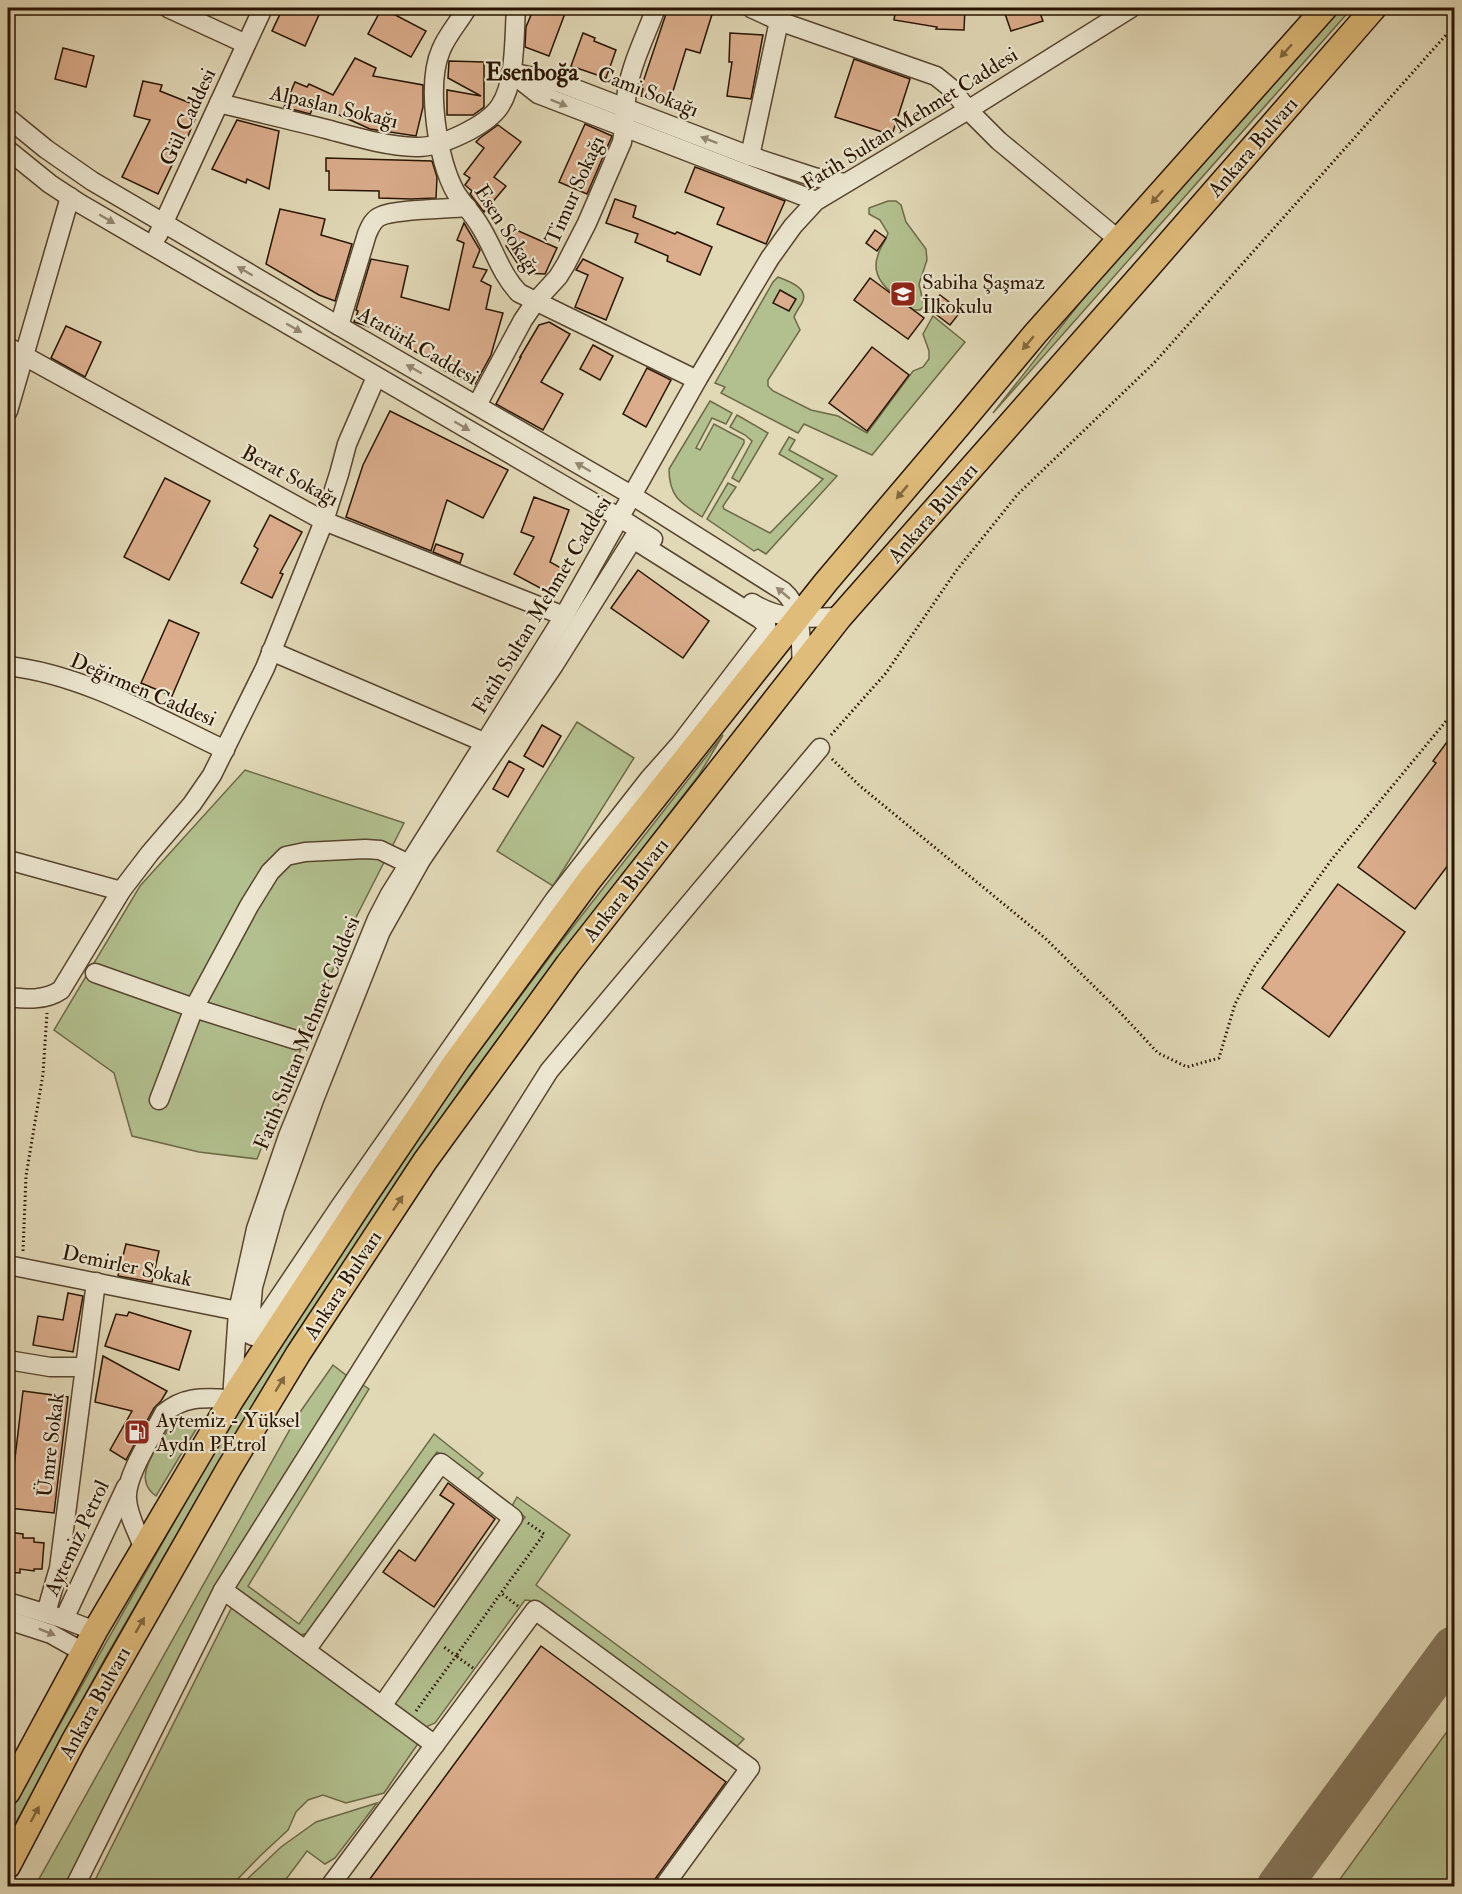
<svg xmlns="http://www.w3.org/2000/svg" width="1462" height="1894" font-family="'IM FELL Double Pica',serif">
<rect width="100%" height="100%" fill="#e1d8b6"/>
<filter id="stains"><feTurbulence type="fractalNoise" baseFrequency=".00333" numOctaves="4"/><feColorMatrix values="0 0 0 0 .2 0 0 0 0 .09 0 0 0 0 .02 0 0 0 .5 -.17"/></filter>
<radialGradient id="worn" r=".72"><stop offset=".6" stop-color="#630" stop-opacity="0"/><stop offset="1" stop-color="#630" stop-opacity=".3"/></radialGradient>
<g fill="#b2bf8e" stroke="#6d6a47" stroke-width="1.5">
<path d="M1340,8h12l-359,405 101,-128z"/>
<path d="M888,201h8l5,4 5,17 20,27 1,11 -8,24 5,22 -4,4h-6c-18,-14 -46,-29 -36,-55 2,-8 8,-14 10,-22l-8,-13 -11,-6v-6z"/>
<path d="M778,277c10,4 32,11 24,26 -3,5 -6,9 -8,14l6,13 -32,50v6l5,5 38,19 27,6 29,17 46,-62 10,-4 6,-8v-8l-6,-17 10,-18 32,26 -93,113 -68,-31 -6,9 -77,-40 4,-6 -10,-4 58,-101z"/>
<path d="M710,401l22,12 -6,11 -14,-6 -16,30 4,2 14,-26 30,16v3l-42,74c-21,-14 -33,-20 -33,-48z"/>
<path d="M737,415l31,18 -29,49 -7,-4 20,-37 -7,-6 -15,-8z"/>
<path d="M789,437l6,3 -6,10 48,26 -71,78 -8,-5 -4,2 -47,-32 21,-36 8,4 -13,19 1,3 46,24 53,-54 -44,-25z"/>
<path d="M577,722l57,36 -81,128 -56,-35z"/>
<path d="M723,735l-24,40 -103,134 -130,173 -166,249 -86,139 -110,190 -96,177v-18l9,-19 172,-304 38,-66 58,-91 168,-253 108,-144z"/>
<path d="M245,770l159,53 -59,116 -88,220 -58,-7 -67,-16 -18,-63 -60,-43 86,-144z"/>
<path d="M333,1365l14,11 -278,510h-16l-14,-7 259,-464z"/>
<path d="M360,1383l9,6 -121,197 51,38 135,-190 49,39 -6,7 -40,-28 -128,181 -9,2 -64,-43v-7z"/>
<path d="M181,1419l17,7 -42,70c-26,-18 2,-49 13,-68l4,-5z"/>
<path d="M517,1497l53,38 -34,50 208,154 -7,7 -201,-145 -11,-1 -90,123 -9,4 -30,-19 -1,-8 3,-7 127,-176 -13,-11z"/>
<path d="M233,1605l183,133 1,7 -33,48 -38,10 -23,-8 -15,5 -12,12 -8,18 -28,26 -29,30h-139z"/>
<path d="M1454,1722v164h-119z"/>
<path d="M377,1803l-42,55 -10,6 -18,-13 -26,35h-41l41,-39 35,-25z"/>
</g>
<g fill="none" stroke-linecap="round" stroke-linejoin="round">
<path stroke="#84765b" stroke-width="44" d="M1279,1886l175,-238"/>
</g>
<g fill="#dbad8c" stroke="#281400" stroke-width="1.5">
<path d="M283,8h39l-17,38 -33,-15z"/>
<path d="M382,8l44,23 -15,26 -43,-23z"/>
<path d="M534,8h33l-18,48 -24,-9 1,-20z"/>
<path d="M668,8h46l-14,45 -14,-4 -17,55 -28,-8 2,-7 -2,-1z"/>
<path d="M896,8h69l-1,22 -28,-1 1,-2 -43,-7z"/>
<path d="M1003,8h35l5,13 -32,10z"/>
<path d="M583,33l12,5 -1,3 22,9 -10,28 -35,-12z"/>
<path d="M730,33l33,2 -12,64 -24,-3 5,-34h-3z"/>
<path d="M63,48l31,8 -8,31 -31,-8z"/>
<path d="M355,58l21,10 -3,8 50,9v22l-7,29 -46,-7 -55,-25 -5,10 -26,-7 11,-25 12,5 2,-3 24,11z"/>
<path d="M854,59l56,20 -18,56 -57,-18z"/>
<path d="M449,61l35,1v45l-11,8h-26v-25l34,6 -33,-18z"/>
<path d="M143,81l19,4 -2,6 40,16 -12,29h-2l-28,58 -36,-17 28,-57 -16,-4z"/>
<path d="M237,120l42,11 -10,58 -22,-10 -1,4 -34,-14z"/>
<path d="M585,124l27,12 -25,58 -28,-12z"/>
<path d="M498,125l23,17 -27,35 12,9 -22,26 -14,-18 2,-3 -7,-6 5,-7 -6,-4 20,-26 -8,-6 4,-4z"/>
<path d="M326,158l106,3 5,16 -1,21 -25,1 -32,-1v-7l-50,-1v-19h-3z"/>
<path d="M695,167l90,34 -19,43 -49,-20 7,-16 -39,-16z"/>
<path d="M615,199l21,7 -3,11 42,17 2,-2 35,15 -12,28 -33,-14 1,-5 -33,-14 3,-8 -32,-11z"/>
<path d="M280,209l45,10 -4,16 31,9 -17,57 -16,-6 -53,-31z"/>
<path d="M464,223l16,27 -7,17 14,3 -6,11 10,5 -5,23 17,4 -12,42 -17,31 -34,-18 1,-2 -45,-25 2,-5 -44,-14 4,-11 -2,-1 15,-51 37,7 -7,31 48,13 15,-67 -7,-3z"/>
<path d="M514,229l43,19 -12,26 -21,-1 -18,-27z"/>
<path d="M875,230l11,8 -9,13 -11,-8z"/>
<path d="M583,259l40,19 -17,42 -31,-13 13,-32 -12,-5z"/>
<path d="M870,278l54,40 -16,21 -54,-39z"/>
<path d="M780,290l16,9 -7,12 -16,-8z"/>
<path d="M940,295l21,16 -11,14 -21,-16z"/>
<path d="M549,322l21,12 -29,48 22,12 -20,36 -47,-26 25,-47h-1l19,-32z"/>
<path d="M66,326l35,16 -16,35 -34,-19z"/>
<path d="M593,345l20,11 -13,24 -20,-11z"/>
<path d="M872,347l37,28 -42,56 -38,-28z"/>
<path d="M647,368l24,12 -25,47 -23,-13z"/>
<path d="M390,411l118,59 -25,48 -36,-18 -16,51 -85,-34 17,-52z"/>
<path d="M165,478l45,23 -41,79 -45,-23z"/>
<path d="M534,497l35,13 -19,52 18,10 -13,24 -41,-22 20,-37 -13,-5z"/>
<path d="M270,515l32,17 -22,41 3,1 -11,24 -31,-15 17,-34 -4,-3z"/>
<path d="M436,544l27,10 -3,9 -27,-11z"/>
<path d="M638,570l71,51 -26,37 -72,-50z"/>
<path d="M169,620l30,13 -27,63 -31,-13z"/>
<path d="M542,725l19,11 -18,31 -19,-11z"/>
<path d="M1455,731v125l-40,53 -57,-42 78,-104 -3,-2z"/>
<path d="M509,761l15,8 -16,28 -15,-8z"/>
<path d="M1338,884l67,48 -76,105 -67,-49z"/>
<path d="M126,1244l33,7 -7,31 -34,-6z"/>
<path d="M68,1293l15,3 -10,56 -40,-7 5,-29 25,4z"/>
<path d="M129,1312l62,19 -12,39 -74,-24 11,-32 11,2z"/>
<path d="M103,1356l64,35 -6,10 -7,7 -28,52 -16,-10 22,-39 -37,-9z"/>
<path d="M23,1391l45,6 -14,116 -45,-5z"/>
<path d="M448,1483l47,36 -61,88 -51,-35 16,-22 16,11 39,-57 -14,-9z"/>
<path d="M8,1532l15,2v4h11v4l10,1 -2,26h-8v2l-14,-2v4l-12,-1z"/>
<path d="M541,1646l185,136 -71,97 -2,8h-289z"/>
</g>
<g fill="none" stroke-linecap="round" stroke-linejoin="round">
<defs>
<g id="minor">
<path d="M168,8l78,36"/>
<path d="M467,8c-8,14 -20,27 -26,42 -15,34 -4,111 15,143 7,11 17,21 24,33 14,22 20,47 39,67l178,87"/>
<path d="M751,8l28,13 157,55 16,13 16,21 31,31 120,99"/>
<path d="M511,72l49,11 190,73 64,21 31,6"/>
<path d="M514,75l24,19 278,107"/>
<path d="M219,103c36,9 72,17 107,26 30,8 59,17 90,18 23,1 71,-21 84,-41 16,-24 14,-70 16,-98"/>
<path d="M8,118l38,31 46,32 247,145 294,170 150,95c21,18 17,50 19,76"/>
<path d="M8,150l42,34 29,19 541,315 33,21"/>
<path d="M750,156l29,-135"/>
<path d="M158,235l105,-227"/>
<path d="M339,326l28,-92c3,-7 6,-15 14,-18 15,-7 66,-7 86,-9"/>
<path d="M8,347l316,174 240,95"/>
<path d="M477,405l46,-85 13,-19 22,-24 8,-13 21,-41 35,-81c3,-17 3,-34 5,-51 5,-29 19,-56 29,-83"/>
<path d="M8,411l62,-214"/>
<path d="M633,539l127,80 6,5 1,6 -87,114 -31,35 -94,120 -216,309 -86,128 -4,-2 4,-47 22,-78 39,-109 67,-169 40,-71 133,-195z"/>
<path d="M752,603c29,18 55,15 88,14"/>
<path d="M271,651l215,92"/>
<path d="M8,666c77,9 147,51 217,84"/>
<path d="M8,860l113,31"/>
<path d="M95,973l99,35 102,32"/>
<path d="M8,997c18,2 37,4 53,-7l60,-99 29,-38 42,-49 20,-29 53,-107 59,-147 15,-47 8,-30 29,-67"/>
<path d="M159,1100l35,-92 55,-102 21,-34 16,-16 19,-4 60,-3 15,1 29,14"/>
<path d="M8,1265l230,46"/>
<path d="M8,1360l42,7h33"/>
<path d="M144,1549c-6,-16 -16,-33 -17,-50 -2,-23 26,-64 37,-86 22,-18 41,-15 68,-14l6,-88 18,-82 32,-93 89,-217 13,-25 174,-278 133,-236 73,-122 23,-32 23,-25 152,-91 163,-102"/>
<path d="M223,1590l326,-519 271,-323"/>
<path d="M8,1602l56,17 31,12"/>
<path d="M46,1613l13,-45 37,-286"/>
<path d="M64,1619l62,-132"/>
<path d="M8,1620l43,14 32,18"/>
<path d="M382,1706l53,39"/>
<path d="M75,1886l148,-296 159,116 131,-188 -72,-55 -135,187"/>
<path d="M330,1886l205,-276 215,158 -86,118"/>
</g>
<g id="major">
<path d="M8,1792l87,-161 137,-232 133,-203 92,-136 133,-181 236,-297 134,-158 75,-90 290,-326"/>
<path d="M8,1866l65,-124 155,-272 70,-116 127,-193 82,-113 61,-84 272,-347 303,-344 231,-265"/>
</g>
</defs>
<use href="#minor" stroke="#56452e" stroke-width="21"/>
<use href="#major" stroke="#281400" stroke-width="27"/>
<g stroke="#281400" stroke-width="3" stroke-dasharray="1.5 3" stroke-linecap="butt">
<path d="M831,735l55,-62 70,-102 61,-76 137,-132 300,-337"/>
<path d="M832,759l28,27 185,152 70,69 43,46 29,14 32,-9 16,-54 20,-38 77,-107 115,-139"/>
<path d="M23,1251l3,-75 17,-102 4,-61"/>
<path d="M518,1606l-17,-13 43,-59 -16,-11"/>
<path d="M473,1668l-17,-12 45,-63"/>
<path d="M416,1711l40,-55 -12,-9"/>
</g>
<use href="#minor" stroke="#ece6d0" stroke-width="18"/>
<use href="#major" stroke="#e0bc7b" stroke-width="24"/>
</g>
<defs><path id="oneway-solid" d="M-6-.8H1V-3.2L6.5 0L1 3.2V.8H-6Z" transform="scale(1.5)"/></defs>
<g fill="#84683e">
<use href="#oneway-solid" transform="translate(1286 51) rotate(132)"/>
<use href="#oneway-solid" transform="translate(1157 197) rotate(132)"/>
<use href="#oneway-solid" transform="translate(1028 343) rotate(130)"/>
<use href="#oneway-solid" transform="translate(902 492) rotate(130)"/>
<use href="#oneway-solid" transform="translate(398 1203) rotate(-56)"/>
<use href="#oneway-solid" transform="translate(280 1384) rotate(-59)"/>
<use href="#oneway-solid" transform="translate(140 1625) rotate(-60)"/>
<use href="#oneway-solid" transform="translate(35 1814) rotate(-62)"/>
</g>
<g fill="#948872">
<use href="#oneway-solid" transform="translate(559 103) rotate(22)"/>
<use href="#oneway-solid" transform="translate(709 140) rotate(-159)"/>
<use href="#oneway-solid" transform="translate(107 219) rotate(30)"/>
<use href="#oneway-solid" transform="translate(245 271) rotate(-150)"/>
<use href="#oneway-solid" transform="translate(294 328) rotate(30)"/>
<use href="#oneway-solid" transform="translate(414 369) rotate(-150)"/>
<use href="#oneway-solid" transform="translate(462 426) rotate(30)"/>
<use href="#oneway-solid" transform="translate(583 467) rotate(-150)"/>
<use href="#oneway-solid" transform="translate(783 593) rotate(-140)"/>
<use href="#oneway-solid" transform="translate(47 1632) rotate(22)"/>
</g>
<defs>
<symbol id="school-square" viewBox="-11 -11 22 22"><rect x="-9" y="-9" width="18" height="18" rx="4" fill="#8f2418" stroke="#ece6d0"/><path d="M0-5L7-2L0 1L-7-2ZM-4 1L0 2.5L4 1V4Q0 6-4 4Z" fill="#fff"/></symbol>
<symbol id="fuel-square" viewBox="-11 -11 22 22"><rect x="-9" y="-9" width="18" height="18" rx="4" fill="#8f2418" stroke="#ece6d0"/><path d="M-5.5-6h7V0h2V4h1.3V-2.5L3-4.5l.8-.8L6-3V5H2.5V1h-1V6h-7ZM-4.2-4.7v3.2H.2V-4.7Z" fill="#fff"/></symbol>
</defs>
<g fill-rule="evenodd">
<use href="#school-square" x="888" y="279" width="30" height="30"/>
<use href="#fuel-square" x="122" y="1417" width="30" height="30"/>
</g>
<g text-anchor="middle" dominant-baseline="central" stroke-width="4.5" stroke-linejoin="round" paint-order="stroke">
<g font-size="21" fill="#281400" stroke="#ece6d0">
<text transform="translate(648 92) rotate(21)">Cami Sokağı</text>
<text transform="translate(334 107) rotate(13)">Alpaslan Sokağı</text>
<text transform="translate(188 117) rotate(-65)">Gül Caddesi</text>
<text transform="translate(910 119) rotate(-32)">Fatih Sultan Mehmet Caddesi</text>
<text transform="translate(1253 147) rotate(-49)">Ankara Bulvarı</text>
<text transform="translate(575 190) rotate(-66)">Timur Sokağı</text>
<text transform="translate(507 230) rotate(57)">Esen Sokağı</text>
<text transform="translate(418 346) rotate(30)">Atatürk Caddesi</text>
<text transform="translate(290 476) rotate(28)">Berat Sokağı</text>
<text transform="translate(933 513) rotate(-49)">Ankara Bulvarı</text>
<text transform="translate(542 605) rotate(-59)">Fatih Sultan Mehmet Caddesi</text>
<text transform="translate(143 690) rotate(23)">Değirmen Caddesi</text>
<text transform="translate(626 890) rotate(-52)">Ankara Bulvarı</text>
<text transform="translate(307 1033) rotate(-68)">Fatih Sultan Mehmet Caddesi</text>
<text transform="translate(127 1266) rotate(12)">Demirler Sokak</text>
<text transform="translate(343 1285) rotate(-57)">Ankara Bulvarı</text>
<text transform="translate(51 1445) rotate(-83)">Ümre Sokak</text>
<text transform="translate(77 1538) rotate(-65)">Aytemiz Petrol</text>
<text transform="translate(95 1703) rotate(-61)">Ankara Bulvarı</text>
</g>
<g font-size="21" fill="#281400" stroke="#ece6d0" text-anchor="start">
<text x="922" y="282">Sabiha Şaşmaz<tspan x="922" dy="24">İlkokulu</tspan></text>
<text x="156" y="1420">Aytemiz - Yüksel<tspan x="156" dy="24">Aydın PEtrol</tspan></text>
</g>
<g font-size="24" font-weight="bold" fill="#281400" stroke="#ece6d0">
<text x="532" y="72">Esenboğa</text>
</g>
</g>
<rect width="1462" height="1894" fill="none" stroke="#e1d8b6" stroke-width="30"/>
<rect x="9" y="9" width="1444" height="1876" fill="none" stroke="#281400" stroke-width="3"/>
<rect x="15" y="15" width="1432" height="1864" fill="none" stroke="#281400" stroke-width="1.5"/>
<rect width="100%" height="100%" filter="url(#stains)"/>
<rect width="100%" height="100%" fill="url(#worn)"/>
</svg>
